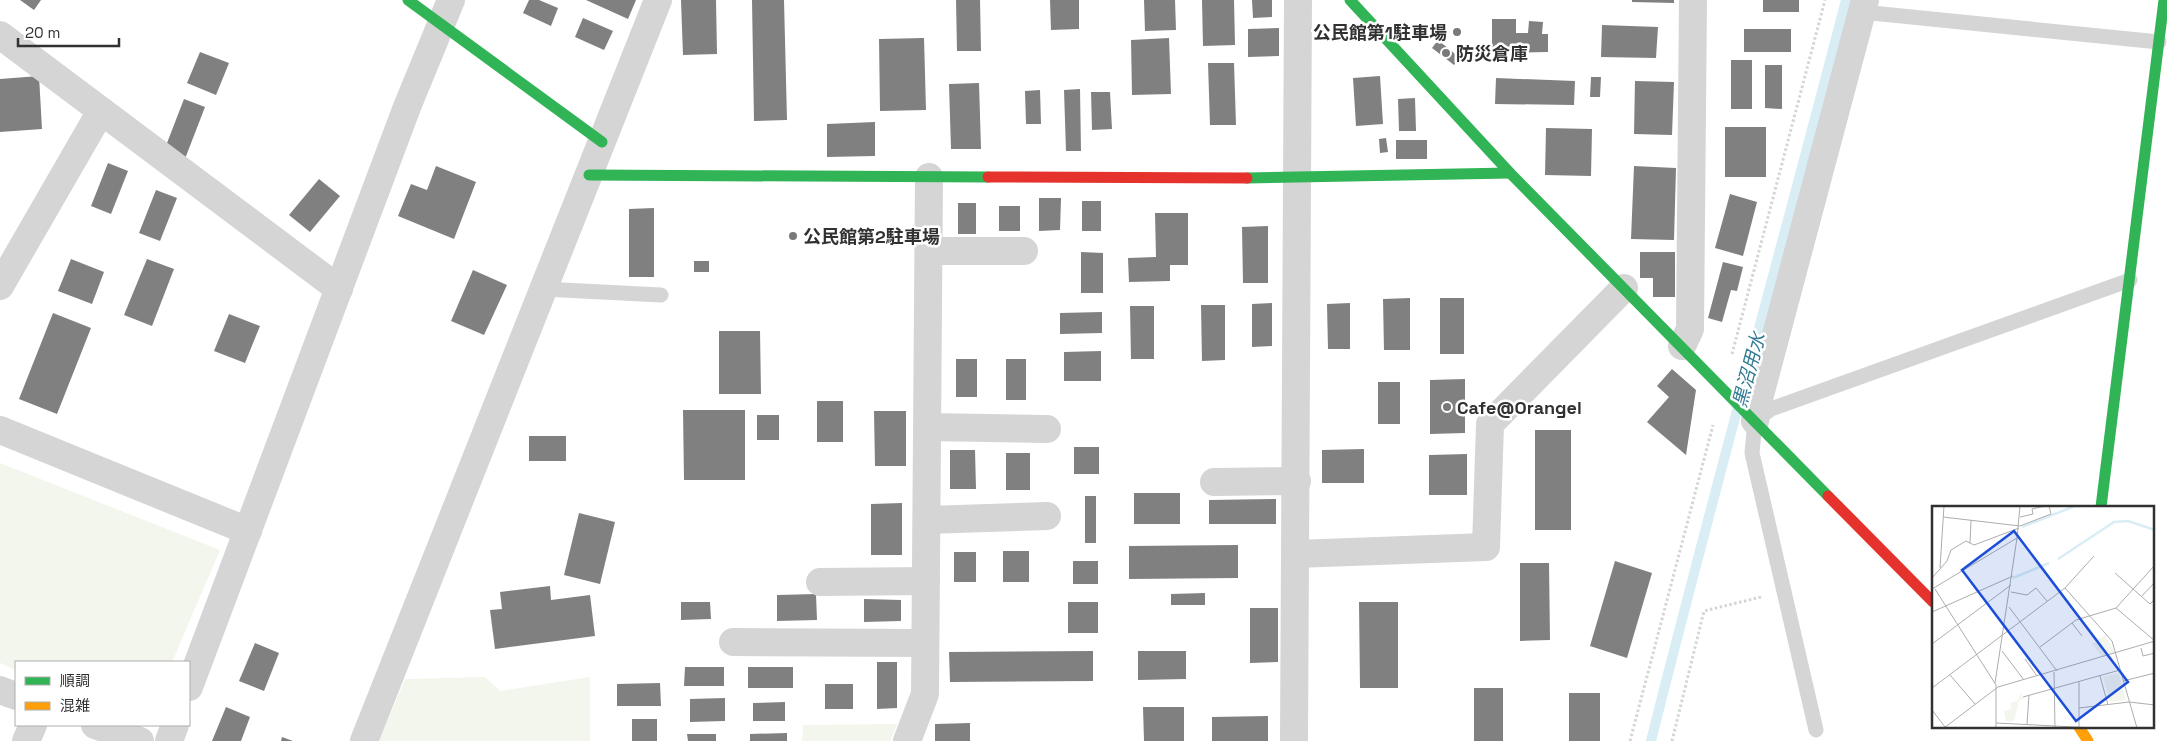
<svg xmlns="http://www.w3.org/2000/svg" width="2167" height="741" font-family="'Space Grotesk','Noto Sans JP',sans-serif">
<rect width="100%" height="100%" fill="#fff"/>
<g fill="#f3f6ed">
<path d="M0,463l220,87 -48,112h-156v8l-16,-7z"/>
<path d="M485,677l15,14 90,-14v64h-211l26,-62z"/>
<path d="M897,724l-7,17h-88l1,-16z"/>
</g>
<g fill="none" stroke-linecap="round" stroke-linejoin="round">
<path stroke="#d9eef4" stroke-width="10" d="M1651,741c62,-248 131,-494 195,-741"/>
</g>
<g fill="#808080">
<path d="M20,0h21l-7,10z"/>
<path d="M529,0h10l19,8 -7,18 -28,-13z"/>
<path d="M586,0h50l-8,19z"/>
<path d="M681,0h35l1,54 -34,1z"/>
<path d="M752,0h32l3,120 -33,1z"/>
<path d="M956,0h24l1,51h-24z"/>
<path d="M1050,0h29v29l-28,1z"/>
<path d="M1144,0h31l1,30 -31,1z"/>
<path d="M1202,0h32l1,45 -32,1z"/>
<path d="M1252,0h20v17l-19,1z"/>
<path d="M1632,0h42v3l-42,-1z"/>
<rect x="1763" y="0" width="36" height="12"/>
<path d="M583,18l30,13 -9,19 -29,-13z"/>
<path d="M1492,19h24v14h12l1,-12 14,1 -1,12h6v18l-56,1z"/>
<path d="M1602,25l56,2 -2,31 -55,-1z"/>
<path d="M1279,28v28l-31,1v-28z"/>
<rect x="1744" y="29" width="47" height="23"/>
<path d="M924,38l2,72 -46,1 -1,-72z"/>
<path d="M1169,38l2,56 -39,1 -1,-55z"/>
<path d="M1438,40l22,18 -6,7 -22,-17z"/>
<path d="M200,52l29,11 -13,32 -29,-12z"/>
<rect x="1731" y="60" width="21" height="49"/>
<path d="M1208,63h26l2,62h-26z"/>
<path d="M1765,65h17v44l-17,-1z"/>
<path d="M39,76l3,53 -42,3v-53z"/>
<path d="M1380,76l3,48 -27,2 -3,-48z"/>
<path d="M1591,77h10l-1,20h-10z"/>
<path d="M1496,78l79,3 -1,24 -79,-1z"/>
<path d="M1635,81l39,1 -2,53 -38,-1z"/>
<path d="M979,83l2,66h-30l-2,-65z"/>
<path d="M1080,89l1,62h-15l-2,-61z"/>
<path d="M1040,90l1,34h-15l-1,-33z"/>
<path d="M1091,92h19l2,37 -20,1z"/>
<path d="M1415,98l1,33h-17l-1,-32z"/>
<path d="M184,99l21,8 -22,57 -21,-8z"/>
<path d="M875,122v34l-48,1v-33z"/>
<rect x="1725" y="127" width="41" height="50"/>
<path d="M1546,128l46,1 -1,47 -46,-1z"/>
<path d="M1386,138l2,14 -8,1 -1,-14z"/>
<rect x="1396" y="140" width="31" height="19"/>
<path d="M108,163l20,8 -17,43 -20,-8z"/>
<path d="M436,166l40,16 -22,57 -56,-23 13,-32 16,6z"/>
<path d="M1634,166l42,2 -2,72 -43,-1z"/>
<path d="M319,179l21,17 -30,36 -21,-17z"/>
<path d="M156,190l21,8 -17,43 -21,-8z"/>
<path d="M1730,194l27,8 -14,54 -28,-8z"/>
<path d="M1039,198h22l-1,32 -21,1z"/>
<rect x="1082" y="201" width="19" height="30"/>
<rect x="958" y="203" width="18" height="31"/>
<rect x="999" y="206" width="21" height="25"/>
<path d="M654,208v69h-25v-68z"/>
<path d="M1155,213h33v52h-18v16l-41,1 -1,-24 28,-1z"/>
<path d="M1268,226v57h-25l-1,-56z"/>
<path d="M1081,252l22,1v40h-22z"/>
<path d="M1640,252h35v45h-22v-19h-13z"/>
<path d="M71,259l33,13 -12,32 -34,-13z"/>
<path d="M147,259l27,10 -22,57 -28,-11z"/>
<rect x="694" y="261" width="15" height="11"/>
<path d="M1723,262l20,5 -6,24 -6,-1 -9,32 -14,-4z"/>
<path d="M473,270l34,15 -23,50 -33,-14z"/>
<path d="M1410,298v52h-26l-1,-51z"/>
<rect x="1440" y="298" width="24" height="56"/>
<path d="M1272,303v43l-20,1v-43z"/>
<path d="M1350,303v46h-22l-1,-45z"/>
<path d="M1201,305h24v55l-23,1z"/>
<path d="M1130,306h24v53h-23z"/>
<path d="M1102,312v21l-42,1v-21z"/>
<path d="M53,313l38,15 -34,86 -38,-15z"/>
<path d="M229,314l31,12 -15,37 -31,-12z"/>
<path d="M719,331h41l1,63h-42z"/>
<path d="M1101,351v30h-37v-29z"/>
<rect x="956" y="359" width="21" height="38"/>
<rect x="1006" y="359" width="20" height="41"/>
<path d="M1672,369l24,21 -10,65 -39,-33 22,-25 -12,-11z"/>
<path d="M1465,379v54l-35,1v-54z"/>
<rect x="1378" y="382" width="22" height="42"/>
<rect x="817" y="401" width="26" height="41"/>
<path d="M683,410h62v70h-61z"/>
<path d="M874,411h32v55h-31z"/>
<rect x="757" y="415" width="22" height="25"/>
<rect x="1535" y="430" width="36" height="100"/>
<rect x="529" y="436" width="37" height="25"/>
<rect x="1074" y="447" width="25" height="27"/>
<path d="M1364,449v34h-42v-33z"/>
<path d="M950,450h25l1,39h-26z"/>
<rect x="1006" y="453" width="24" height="37"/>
<path d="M1467,454v41h-38v-40z"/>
<rect x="1134" y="493" width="46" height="31"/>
<rect x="1085" y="496" width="11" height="47"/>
<path d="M1276,499v25h-67v-24z"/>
<path d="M902,503v52h-31v-51z"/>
<path d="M579,513l36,9 -15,62 -36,-9z"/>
<path d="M1238,545v33l-109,1v-33z"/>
<rect x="1003" y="551" width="26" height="31"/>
<rect x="954" y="552" width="22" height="30"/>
<rect x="1073" y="561" width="25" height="23"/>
<path d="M1615,561l37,12 -25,85 -37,-12z"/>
<path d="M1520,563h29l1,77 -30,1z"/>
<path d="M550,586l1,14 39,-5 5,41 -100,13 -5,-39 12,-1 -2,-17z"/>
<path d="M1205,593v12h-34v-11z"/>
<path d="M816,594l1,26 -40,1v-26z"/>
<path d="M864,599l37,1v21l-37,1z"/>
<path d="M681,602h29l1,17 -30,1z"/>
<rect x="1068" y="602" width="30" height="31"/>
<path d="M1359,602h39v86h-38z"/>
<path d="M1250,608h28v54l-28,1z"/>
<path d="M255,643l24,10 -15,38 -25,-10z"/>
<path d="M1093,651v30l-143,1 -1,-30z"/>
<path d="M1138,651h48v28l-48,1z"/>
<path d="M877,662h20v46l-20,1z"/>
<path d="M685,667h39v19h-40z"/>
<rect x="748" y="667" width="45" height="21"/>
<path d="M660,683l1,23h-44v-22z"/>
<rect x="825" y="684" width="28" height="25"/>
<rect x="1474" y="688" width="29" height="53"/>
<rect x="1569" y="693" width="31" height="48"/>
<path d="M725,698v23l-35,1v-23z"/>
<path d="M785,702v19h-32v-18z"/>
<path d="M226,707l24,10 -9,24h-29z"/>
<path d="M1143,707h41v34h-40z"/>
<path d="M1268,716v25h-56v-24z"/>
<rect x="632" y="719" width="25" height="22"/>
<path d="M970,723v18h-35v-17z"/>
<path d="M787,733v8h-37v-7z"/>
<path d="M687,734h29v7h-28z"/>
<path d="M282,737l11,4h-12z"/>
</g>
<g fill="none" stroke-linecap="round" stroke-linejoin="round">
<g stroke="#d5d5d5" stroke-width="3" stroke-dasharray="2.5 2.5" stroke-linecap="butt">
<path d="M1732,354l93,-354"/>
<path d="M1630,741l83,-316"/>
<path d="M1672,741l32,-130 57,-14"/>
</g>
<g stroke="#d5d5d5" stroke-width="15">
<path d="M1862,12l297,30"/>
<path d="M543,289l118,6"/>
<path d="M1816,730l-64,-277 3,-32 16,-12 359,-129"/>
</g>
<g stroke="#d5d5d5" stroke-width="28">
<path d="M0,35l339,254"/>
<path d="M929,251h95"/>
<path d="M0,286l101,-175"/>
<path d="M1682,346l8,-17 3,-329"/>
<path d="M1755,421l5,-26 105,-395"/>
<path d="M927,427l120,2"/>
<path d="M0,430l248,101"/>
<path d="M1214,482l83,-1"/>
<path d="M927,520l120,-4"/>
<path d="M1296,554l190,-7 4,-123 134,-136"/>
<path d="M820,582l106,-1"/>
<path d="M733,642l192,1"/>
<path d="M189,687l218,-580 44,-107"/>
<path d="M0,690l16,6"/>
<path d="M95,725l45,16"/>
<path d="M26,741l7,-16"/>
<path d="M169,741l6,-16"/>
<path d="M364,741l294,-741"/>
<path d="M907,741l18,-47 4,-517"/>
<path d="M1294,741l4,-741"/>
</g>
<g stroke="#30b455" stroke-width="11">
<path d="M408,0l194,142"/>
<path d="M1350,0l160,173 318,323"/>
<path d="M589,175l399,2"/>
<path d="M1247,178l263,-5"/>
<path d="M2101,507l63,-507"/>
</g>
<path stroke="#ff9f0a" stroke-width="11" d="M2079,727l9,14"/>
<g stroke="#e5322d" stroke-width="11">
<path d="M988,177l259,1"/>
<path d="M1828,496l105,106"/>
</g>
</g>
<g fill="#797979" stroke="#fff" stroke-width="2">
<circle cx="1457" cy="32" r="5"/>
<circle cx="1446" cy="53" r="5"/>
<circle cx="793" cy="236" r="5"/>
<circle cx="1447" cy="407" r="5"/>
</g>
<g text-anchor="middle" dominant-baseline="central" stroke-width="5" stroke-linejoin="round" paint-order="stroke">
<g font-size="18" font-weight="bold" fill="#313131" stroke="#fff" text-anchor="start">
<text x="1447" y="32" text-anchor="end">公民館第1駐車場</text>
<text x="1456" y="53">防災倉庫</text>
<text x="803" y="236">公民館第2駐車場</text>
<text x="1457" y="407">Cafe@Orangel</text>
</g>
<g font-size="19" font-style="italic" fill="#347c94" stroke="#fff">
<text transform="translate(1749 370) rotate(-75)">黒沼用水</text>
</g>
</g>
<g transform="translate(1932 506)">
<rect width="222" height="222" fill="#fff"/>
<path d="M173,129l10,18 -13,4 -10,-13zM187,167l7,27 -16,2 -7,-25zM89,187l2,6 -4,1 -5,21h-8l-2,-10 8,-2 -2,-6 8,-3z" fill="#f3f6ed"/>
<path fill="none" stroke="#d9eef4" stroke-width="2.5" d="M90,21l53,-21M126,53l56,-37 14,-1 27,9M81,72l36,-15"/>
<path fill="none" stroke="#adadad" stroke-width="1" d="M11,11l77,9 31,-12 -2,-8M88,11l13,-3 -1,-5 13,-3M38,37l1,-23M8,62l4,-62M183,67l35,31 5,-5M0,72l15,-17 4,-11 15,-9 8,4 45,-17M133,82l47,53 25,87M0,83l85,-51 3,-32M3,83l61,96v43M79,86l16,3 9,-7 11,13M209,91l14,-15M77,101l48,64M184,102l39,33M0,106l81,-36M140,117l10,13M0,138l79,-59M108,141l36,-27 40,-12 39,-43M209,142l2,8 12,-3M70,145l22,29M93,153l12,17M122,166l1,56M18,169l25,29M168,170l8,29M191,175l32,-8M147,176v45M63,177l22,-145M0,182l133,-100 29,-32M91,191l97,-27M147,202l50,-6 26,3M0,204l13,17M64,217l98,5M95,218l2,-29M12,222l54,-41 157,-46"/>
<path fill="#1d4ed8" fill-opacity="0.15" stroke="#1d4ed8" stroke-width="2.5" d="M82,25l114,151 -52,39 -114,-151z"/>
<rect width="222" height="222" fill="none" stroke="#313131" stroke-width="2.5"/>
</g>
<rect x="15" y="661" width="175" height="65" fill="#ffffff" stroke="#adadad"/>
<rect x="25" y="677" width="25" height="8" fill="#30b455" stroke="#adadad"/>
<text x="60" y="686" font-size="15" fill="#313131">順調</text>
<rect x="25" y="702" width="25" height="8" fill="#ff9f0a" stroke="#adadad"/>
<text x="60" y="711" font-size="15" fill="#313131">混雑</text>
<path d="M18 38v8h101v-8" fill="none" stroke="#313131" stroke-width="2.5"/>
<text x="25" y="38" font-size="15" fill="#313131" stroke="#ffffff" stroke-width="4" paint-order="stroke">20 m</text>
</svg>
